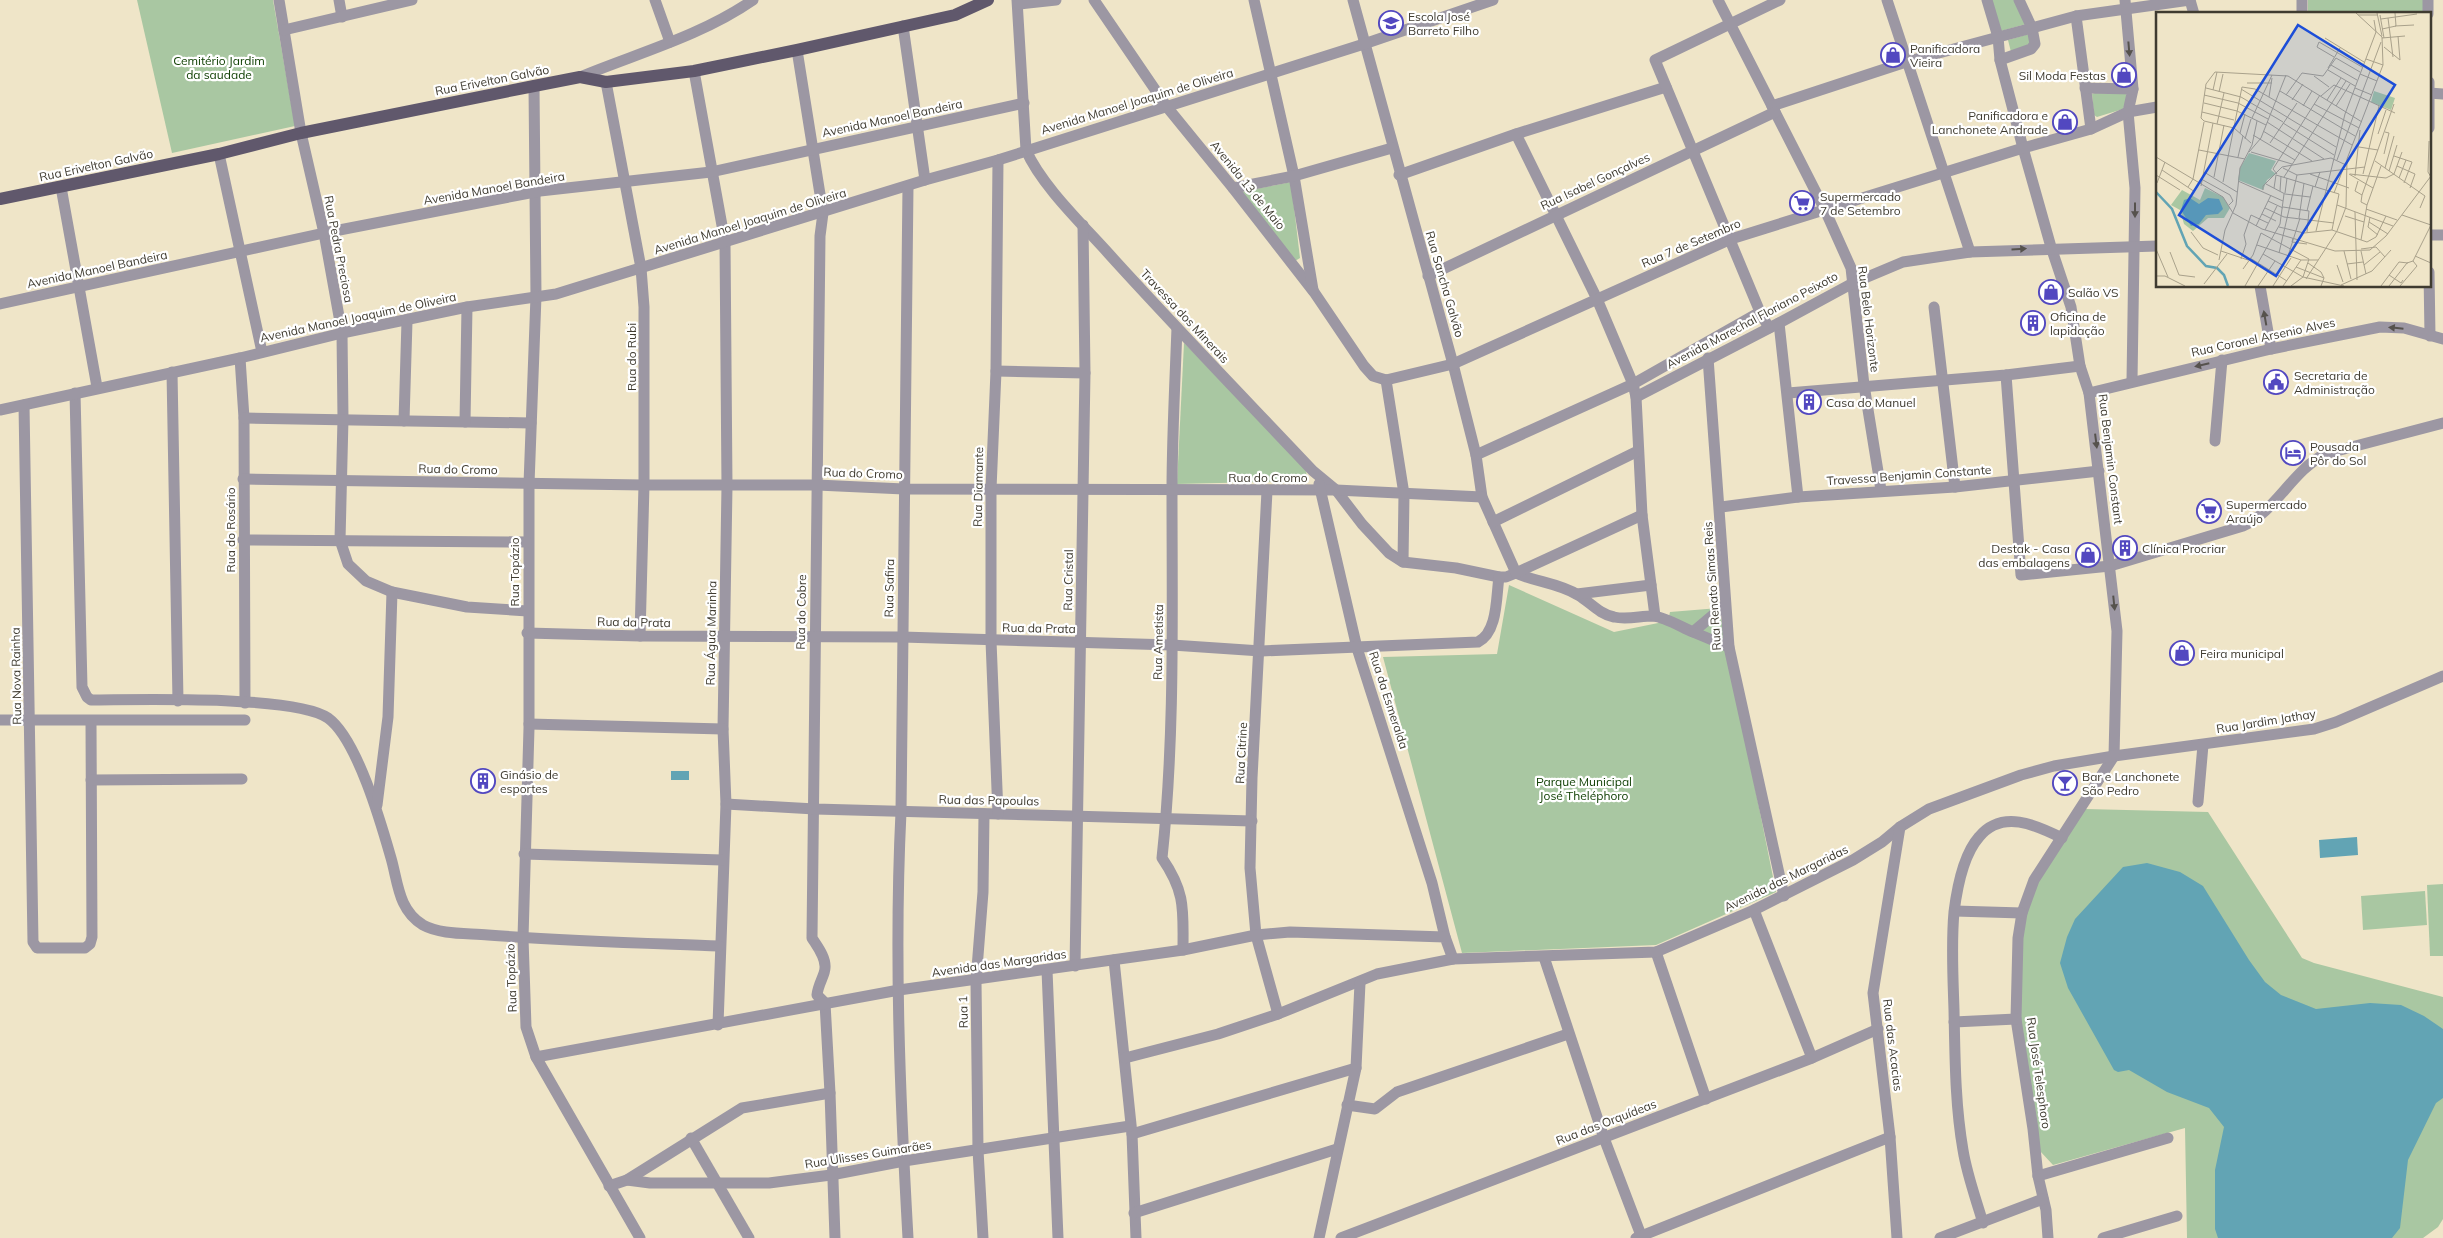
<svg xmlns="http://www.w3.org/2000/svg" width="2443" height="1238" font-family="Mulish,sans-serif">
<rect width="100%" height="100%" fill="#efe5c8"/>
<g fill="#a9c7a2">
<path d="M137,0h136l22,126 -123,27z"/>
<path d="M1991,0h24l11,24 -25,7z"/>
<rect x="2308" y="0" width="115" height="14"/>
<path d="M2029,34l3,9 -21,9 -3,-12z"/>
<path d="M2095,93l31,1 1,5 -4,10 -26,8 -3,-2 -2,-21z"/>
<path d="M1291,182l9,76 -5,3 -54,-69z"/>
<path d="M1184,343l122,125 1,13 -130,3z"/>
<path d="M1509,585l105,47 54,-11 2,-9 49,-4 57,284 -120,53 -194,8 -79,-296 114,-3z"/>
<path d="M2085,809l123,3 94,146 12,5 129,34v222l-5,8 -15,11h-236l-2,-110 -132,37 -13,-14 -19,-127v-89l14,-51z"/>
<path d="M2443,884v72h-13l-3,-71z"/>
<path d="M2425,891l2,34 -64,5 -2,-34z"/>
</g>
<g fill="#62a4b4">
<rect x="671" y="771" width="18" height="9"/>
<path d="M2357,837l1,18 -38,3 -1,-18z"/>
<path d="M2147,863l33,9 23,14 46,74 16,22 16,13 35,14 54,-6 31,2 23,11 19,13v69l-7,5 -28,57 -8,68 -8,10h-174l-3,-9v-59l9,-43 -15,-19 -42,-16 -38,-22 -11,2 -4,-2 -46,-82 -8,-25 7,-26 8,-18 48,-52z"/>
</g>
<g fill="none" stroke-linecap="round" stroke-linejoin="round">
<g stroke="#9c97a3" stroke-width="11">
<path d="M279,0l22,133 23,100 18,100 1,86 -3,121 8,24 18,17 26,11 75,15 61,4"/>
<path d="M339,0l3,17"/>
<path d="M655,0l15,42"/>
<path d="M1017,0l9,150c15,35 57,75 83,104 67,74 136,145 204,217l23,19 26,34 27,29 14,9 53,6 43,9h7l10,-4c19,9 43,10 62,22 12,7 21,19 36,22 13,3 26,-1 39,-1 12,1 28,11 40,16l32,-27"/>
<path d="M1094,0l73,107 66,81 81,104 50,74 9,10 13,4"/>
<path d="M1254,0l40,176 19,114"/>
<path d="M1353,0l100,364 23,91 6,42 34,76 126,-58"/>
<path d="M1718,0l107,210 26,58 13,117 17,105"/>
<path d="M1887,0l83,252"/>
<path d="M1987,0l11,37 2,23 23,88 28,99 20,60 9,59 9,27 28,238 -3,125 -80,124 -12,33 -4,25 -2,81 17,110 5,47 8,34 2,28"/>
<path d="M2125,0l8,89 -5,23 7,76 -3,193"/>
<path d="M2190,0l4,14"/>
<path d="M2302,0v14"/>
<path d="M2428,0v14"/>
<path d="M1019,4l37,-4"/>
<path d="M2076,16l15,113"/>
<path d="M903,26l22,154"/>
<path d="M284,30l128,-30"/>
<path d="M797,50l26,163 -3,23 -8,702c5,8 14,19 13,30 0,7 -7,16 -8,27l8,8 5,90 5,145"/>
<path d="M2000,60l31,-11 4,-5 -3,-16 -13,-28"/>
<path d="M694,71l31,171 2,244 -4,243 3,75 -8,221"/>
<path d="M580,77c58,-24 121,-41 173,-77"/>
<path d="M606,82l35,186 3,39v178l-4,151"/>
<path d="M2429,82v46"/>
<path d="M534,86l2,210 -7,188v244l-6,210 3,89 10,30 104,181"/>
<path d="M2085,88l48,1"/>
<path d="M2429,93l14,1"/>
<path d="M1772,106l137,-45 123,-33 44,-12 114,-16"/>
<path d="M1516,134l81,165 36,85 3,13 6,118 13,101"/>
<path d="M219,154l43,198"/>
<path d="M1399,175l117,-41 150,-47"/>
<path d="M61,187l36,200"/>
<path d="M1233,188l61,-12 98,-28"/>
<path d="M2429,235h14"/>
<path d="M2429,272l1,64"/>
<path d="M1428,276l347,-164"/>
<path d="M2260,286l11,63"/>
<path d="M0,304l324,-71 216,-42 171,-19 313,-69"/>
<path d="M1934,307l21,180"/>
<path d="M1779,323l19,174"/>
<path d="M1177,328c-2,54 -5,109 -5,163 0,122 3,246 -10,367 24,35 21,52 21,92"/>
<path d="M1769,328l-9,-16 -105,-252 125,-60"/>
<path d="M240,358l4,60 1,285"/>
<path d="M1708,358l21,289 55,249"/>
<path d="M996,371l89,2"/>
<path d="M172,372l6,329"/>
<path d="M2006,375l15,200 89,-9 133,-40c33,-15 49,-55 82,-72l118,-31"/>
<path d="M1386,380l67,-16 278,-125 292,-91 68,-19 37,-17 29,-5"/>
<path d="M1386,380l18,114 -1,68"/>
<path d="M75,393l7,294 5,10 4,3c47,0 204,-5 237,18 29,21 53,105 63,140 7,24 7,52 32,67 18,10 45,8 65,10 77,6 154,8 231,11"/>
<path d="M1788,393l218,-18 74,-9"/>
<path d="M2089,393l182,-44 109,-22 24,1 39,11"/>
<path d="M1636,397l143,-74 74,-40 50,-21 67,-10 187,-6"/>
<path d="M24,405l9,537 4,6h48l5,-4 2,-7 -1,-216"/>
<path d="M0,410l240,-52 102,-25 125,-26 89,-13 369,-114 73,-20 366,-116 129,-44"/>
<path d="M244,418l287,5"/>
<path d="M404,421l3,-100"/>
<path d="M465,422l2,-115"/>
<path d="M2215,441l7,-81"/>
<path d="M1476,455l157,-71 127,-72"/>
<path d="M243,479l401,6h173l87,4 432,1 146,7"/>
<path d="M1319,484l38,164 75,235 13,54"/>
<path d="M1267,491l-15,287 -2,90 6,67 22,79"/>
<path d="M1721,507l77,-10 157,-10 144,-16"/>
<path d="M1493,522l145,-71"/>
<path d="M243,540l284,2"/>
<path d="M1577,594l74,-9"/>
<path d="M1693,632l36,15"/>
<path d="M527,633l113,3 262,1 270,8 89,6 217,-9c20,-10 18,-45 21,-65"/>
<path d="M0,720h245"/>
<path d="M529,724l194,5"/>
<path d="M91,780l151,-1"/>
<path d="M2198,802l5,-57"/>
<path d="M726,804l89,5 437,12"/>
<path d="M377,805l11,-88 4,-125"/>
<path d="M998,814l-7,-173v-152l5,-118 2,-211"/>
<path d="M524,854l198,6"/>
<path d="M1754,910l58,148"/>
<path d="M1955,911l67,2"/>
<path d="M1656,952l50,147"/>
<path d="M1544,957l60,181 38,100"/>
<path d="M1114,960l18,174 4,104"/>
<path d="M1075,966l10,-593 -2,-148"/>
<path d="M1047,970l11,268"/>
<path d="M1954,1022l62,-3"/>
<path d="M536,1057l363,-67 284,-40 73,-15 34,-3 155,5 8,22"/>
<path d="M1125,1058l93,-24 60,-20 99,-40 76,-15 203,-7 98,-42 99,-50 29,-18 18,-15 29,-18 92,-34 33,-9 60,-10 200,-27 22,-7 107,-46"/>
<path d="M1347,1105l28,4 22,-17 171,-58"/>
<path d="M1132,1134l224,-66"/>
<path d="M691,1138l58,100"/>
<path d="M2038,1176l130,-38"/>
<path d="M627,1180l115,-72 88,-15"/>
<path d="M609,1186l18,-6 23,3h119l62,-8 73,-14 226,-35"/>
<path d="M1134,1213l203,-64"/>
<path d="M1983,1223c-7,-24 -16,-48 -20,-73 -8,-46 -8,-94 -9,-140 -1,-33 -3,-66 0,-98 3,-24 9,-57 25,-75 23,-28 57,-12 83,1"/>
<path d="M908,1238c-8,-142 -14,-284 -7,-426l7,-626"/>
<path d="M983,1238l-5,-88 -2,-169 7,-89 1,-78"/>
<path d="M1319,1238l37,-170 4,-85"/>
<path d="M1341,1238l471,-180 66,-29"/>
<path d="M1636,1238l254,-101"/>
<path d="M1897,1238l-7,-101 -17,-144 27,-166"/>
<path d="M1940,1238l103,-39"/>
<path d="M2103,1238l74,-22"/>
</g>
<path stroke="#60586c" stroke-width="12" d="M0,199l219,-45 82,-21 233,-47 46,-9 26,5 88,-11 103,-21 158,-35 33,-15"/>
</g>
<defs><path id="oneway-solid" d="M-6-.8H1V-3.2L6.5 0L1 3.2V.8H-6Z" transform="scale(1.25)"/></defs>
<g fill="#56524d">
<use href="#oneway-solid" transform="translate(2129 49) rotate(85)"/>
<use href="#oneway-solid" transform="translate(2135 210) rotate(90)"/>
<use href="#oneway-solid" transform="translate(2019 249) rotate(-3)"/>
<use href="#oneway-solid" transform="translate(2265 318) rotate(-100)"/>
<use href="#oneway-solid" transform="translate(2396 328) rotate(-174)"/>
<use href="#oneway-solid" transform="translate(2202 365) rotate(167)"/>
<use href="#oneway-solid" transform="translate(2096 441) rotate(83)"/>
<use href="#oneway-solid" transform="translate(2114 603) rotate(84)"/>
</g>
<defs>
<symbol id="school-ring" viewBox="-11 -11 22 22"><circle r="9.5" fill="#fff" stroke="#5248c0" stroke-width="1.5"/><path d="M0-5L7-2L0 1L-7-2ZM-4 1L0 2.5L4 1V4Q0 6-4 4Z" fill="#5248c0"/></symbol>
<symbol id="shop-ring" viewBox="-11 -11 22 22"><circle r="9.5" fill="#fff" stroke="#5248c0" stroke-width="1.5"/><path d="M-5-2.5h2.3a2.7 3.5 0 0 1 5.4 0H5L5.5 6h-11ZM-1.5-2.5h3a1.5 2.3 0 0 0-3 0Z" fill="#5248c0"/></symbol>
<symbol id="supermarket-ring" viewBox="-11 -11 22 22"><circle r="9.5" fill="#fff" stroke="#5248c0" stroke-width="1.5"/><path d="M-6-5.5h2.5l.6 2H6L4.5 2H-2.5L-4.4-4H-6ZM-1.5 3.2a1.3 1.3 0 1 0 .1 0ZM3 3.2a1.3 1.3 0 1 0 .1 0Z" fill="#5248c0"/></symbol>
<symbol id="building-ring" viewBox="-11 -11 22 22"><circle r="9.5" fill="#fff" stroke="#5248c0" stroke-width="1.5"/><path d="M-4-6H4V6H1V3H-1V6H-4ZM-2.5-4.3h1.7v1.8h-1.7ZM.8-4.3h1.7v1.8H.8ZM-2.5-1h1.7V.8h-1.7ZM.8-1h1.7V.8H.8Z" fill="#5248c0"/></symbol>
<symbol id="civic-ring" viewBox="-11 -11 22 22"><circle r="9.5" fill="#fff" stroke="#5248c0" stroke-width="1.5"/><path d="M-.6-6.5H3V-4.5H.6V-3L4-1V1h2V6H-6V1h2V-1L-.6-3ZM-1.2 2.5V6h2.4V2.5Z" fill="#5248c0"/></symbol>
<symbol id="hotel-ring" viewBox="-11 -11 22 22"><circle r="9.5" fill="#fff" stroke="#5248c0" stroke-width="1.5"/><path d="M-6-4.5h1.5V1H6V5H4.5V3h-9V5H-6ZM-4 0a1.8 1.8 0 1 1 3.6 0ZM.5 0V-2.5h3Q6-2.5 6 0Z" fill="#5248c0"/></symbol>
<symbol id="bar-ring" viewBox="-11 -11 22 22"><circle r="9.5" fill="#fff" stroke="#5248c0" stroke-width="1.5"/><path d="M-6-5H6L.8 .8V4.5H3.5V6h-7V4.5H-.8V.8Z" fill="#5248c0"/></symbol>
</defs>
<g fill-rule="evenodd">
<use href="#school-ring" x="1377" y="9" width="28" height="28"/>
<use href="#shop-ring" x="1879" y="41" width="28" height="28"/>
<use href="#shop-ring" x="2110" y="61" width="28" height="28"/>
<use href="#shop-ring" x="2051" y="108" width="28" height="28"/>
<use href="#supermarket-ring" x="1788" y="189" width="28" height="28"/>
<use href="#shop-ring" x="2037" y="278" width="28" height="28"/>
<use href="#building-ring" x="2019" y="309" width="28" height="28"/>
<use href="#civic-ring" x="2262" y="368" width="28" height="28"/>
<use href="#building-ring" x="1795" y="388" width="28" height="28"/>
<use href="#hotel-ring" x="2279" y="439" width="28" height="28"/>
<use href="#supermarket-ring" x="2195" y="497" width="28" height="28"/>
<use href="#building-ring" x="2111" y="534" width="28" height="28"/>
<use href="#shop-ring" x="2074" y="541" width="28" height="28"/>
<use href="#shop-ring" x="2168" y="639" width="28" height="28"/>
<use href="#building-ring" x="469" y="767" width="28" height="28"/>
<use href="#bar-ring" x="2051" y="769" width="28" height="28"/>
</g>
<g text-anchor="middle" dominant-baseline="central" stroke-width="4.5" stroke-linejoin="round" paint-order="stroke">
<g font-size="12" fill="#3f3b30" stroke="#fff" text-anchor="start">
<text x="1408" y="16">Escola José<tspan x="1408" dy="14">Barreto Filho</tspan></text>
<text x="1910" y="48">Panificadora<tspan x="1910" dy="14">Vieira</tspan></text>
<text x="2106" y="75" text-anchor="end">Sil Moda Festas</text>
<text x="2048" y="115" text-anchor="end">Panificadora e<tspan x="2048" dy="14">Lanchonete Andrade</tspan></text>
<text x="1820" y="196">Supermercado<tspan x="1820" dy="14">7 de Setembro</tspan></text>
<text x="2068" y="292">Salão VS</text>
<text x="2050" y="316">Oficina de<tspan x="2050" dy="14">lapidação</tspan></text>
<text x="2294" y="375">Secretaria de<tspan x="2294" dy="14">Administração</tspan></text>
<text x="1826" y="402">Casa do Manuel</text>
<text x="2310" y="446">Pousada<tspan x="2310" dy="14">Pôr do Sol</tspan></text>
<text x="2226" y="504">Supermercado<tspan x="2226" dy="14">Araújo</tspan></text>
<text x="2070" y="548" text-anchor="end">Destak - Casa<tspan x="2070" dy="14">das embalagens</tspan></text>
<text x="2142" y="548">Clínica Procriar</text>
<text x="2200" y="653">Feira municipal</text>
<text x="500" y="774">Ginásio de<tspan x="500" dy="14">esportes</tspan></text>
<text x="2082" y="776">Bar e Lanchonete<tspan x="2082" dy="14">São Pedro</tspan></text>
</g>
<g font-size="12" fill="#124105" stroke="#fff">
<text x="219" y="60">Cemitério Jardim<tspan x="219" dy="14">da saudade</tspan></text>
<text x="1584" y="781">Parque Municipal<tspan x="1584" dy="14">José Theléphoro</tspan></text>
</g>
<g font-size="12" fill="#3f3b30" stroke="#fff">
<text transform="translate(492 80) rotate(-11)">Rua Erivelton Galvão</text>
<text transform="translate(1137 101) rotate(-17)">Avenida Manoel Joaquim de Oliveira</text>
<text transform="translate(892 118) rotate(-12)">Avenida Manoel Bandeira</text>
<text transform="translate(96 165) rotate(-12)">Rua Erivelton Galvão</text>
<text transform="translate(1595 181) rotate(-25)">Rua Isabel Gonçalves</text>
<text transform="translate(1248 185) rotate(51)">Avenida 13 de Maio</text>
<text transform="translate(494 188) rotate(-10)">Avenida Manoel Bandeira</text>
<text transform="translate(750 221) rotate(-17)">Avenida Manoel Joaquim de Oliveira</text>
<text transform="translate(1691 243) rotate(-23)">Rua 7 de Setembro</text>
<text transform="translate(339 249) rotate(79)">Rua Pedra Preciosa</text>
<text transform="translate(97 269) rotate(-12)">Avenida Manoel Bandeira</text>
<text transform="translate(1445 284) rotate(74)">Rua Sancha Galvão</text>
<text transform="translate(1185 316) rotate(47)">Travessa dos Minerais</text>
<text transform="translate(358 317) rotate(-12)">Avenida Manoel Joaquim de Oliveira</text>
<text transform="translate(1869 319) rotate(83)">Rua Belo Horizonte</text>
<text transform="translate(1752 320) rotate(-28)">Avenida Marechal Floriano Peixoto</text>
<text transform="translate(2263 337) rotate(-12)">Rua Coronel Arsenio Alves</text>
<text transform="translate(631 357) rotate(-90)">Rua do Rubi</text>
<text transform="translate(2111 459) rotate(83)">Rua Benjamin Constant</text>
<text transform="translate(458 469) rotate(1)">Rua do Cromo</text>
<text transform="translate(863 473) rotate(2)">Rua do Cromo</text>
<text transform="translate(1909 475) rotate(-4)">Travessa Benjamin Constante</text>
<text x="1268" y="477">Rua do Cromo</text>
<text transform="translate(978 487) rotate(-89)">Rua Diamante</text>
<text transform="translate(230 530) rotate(-90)">Rua do Rosário</text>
<text transform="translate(514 572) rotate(-90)">Rua Topázio</text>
<text transform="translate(1068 580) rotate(-89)">Rua Cristal</text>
<text transform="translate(1712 586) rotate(-94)">Rua Renato Simas Reis</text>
<text transform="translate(889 588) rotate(-89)">Rua Safira</text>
<text transform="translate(801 612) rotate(-89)">Rua do Cobre</text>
<text transform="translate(634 622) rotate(1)">Rua da Prata</text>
<text transform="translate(1039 628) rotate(1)">Rua da Prata</text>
<text transform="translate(711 633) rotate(-89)">Rua Água Marinha</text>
<text transform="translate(1158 642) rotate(-89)">Rua Ametista</text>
<text transform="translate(16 676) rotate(-91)">Rua Nova Rainha</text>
<text transform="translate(1389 700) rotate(72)">Rua da Esmeralda</text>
<text transform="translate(2266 721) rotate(-9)">Rua Jardim Jathay</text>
<text transform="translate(1241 753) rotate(-87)">Rua Citrine</text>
<text transform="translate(989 800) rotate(1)">Rua das Papoulas</text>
<text transform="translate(1786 878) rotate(-26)">Avenida das Margaridas</text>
<text transform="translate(999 963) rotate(-8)">Avenida das Margaridas</text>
<text transform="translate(511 978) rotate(-92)">Rua Topázio</text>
<text transform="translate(963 1012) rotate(-91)">Rua 1</text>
<text transform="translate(1893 1045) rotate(83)">Rua das Acacias</text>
<text transform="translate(2039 1073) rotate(82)">Rua José Telesphoro</text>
<text transform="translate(1606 1122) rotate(-21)">Rua das Orquídeas</text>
<text transform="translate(868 1154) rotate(-9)">Rua Ulisses Guimarães</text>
</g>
</g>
<g transform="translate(2156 12)">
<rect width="275" height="275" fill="#efe5c8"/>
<path d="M218,79l21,7 -4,12 -20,-8zM93,141l27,8 -5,9 5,4 -9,6 -4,10 -25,-10 2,-12zM49,176l18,9 7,11 -6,10h-16l-15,13 -9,-7 -4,-14 -9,-5 11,-15 18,10z" fill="#a9c7a2"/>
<path d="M34,186l9,6 9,-6 11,1 4,10 -5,5 -12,1 -7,9 -8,2 -10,-16 3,-10z" fill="#62a4b4"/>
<path fill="none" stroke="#62a4b4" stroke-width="2.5" d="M0,180l16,17 15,37 19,20 11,2 7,7 4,11"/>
<path fill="none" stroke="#a9a18b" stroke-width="1" d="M200,1l26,24M221,1l5,23M202,3h20M224,3l4,23M232,6l5,39M225,7l36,-5M239,14l19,-1M226,17l14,-3 -1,-13M169,26l39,24M226,26l23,-2M228,35l16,13 -2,-24M178,45l-17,-10 2,-5 43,25M210,47l17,6M175,53l26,15M172,56l12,-20M172,58l27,16M204,62l17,7M158,64l15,11M91,71h25M50,76l35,9 42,25M199,76l17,7M85,77l95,58M57,78l4,-18M124,79l75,45M63,80l4,-18M48,83l34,8 30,16M130,83l16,-22 21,3 13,-18 24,14M165,84l13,-11 61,28M113,85l3,-19M136,88l11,-16M171,88l14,-22M48,91l33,8 29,14M158,92l45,24M147,94l9,-15M180,94l14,-22M46,100l32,8M96,106l20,-43M48,109l-3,-3 5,-34 9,-12 73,4 74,46M48,109l30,7 17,15M111,110l57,37M127,111l51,32M61,112l7,-31M107,119l49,30M84,121l5,-19M222,122l8,-24M97,123l42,25M89,127l6,-20M273,129l-1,31 3,5M114,131l27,-40M203,135l19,3M43,138l46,9M93,140l12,-14 25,-63M95,140l41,12M228,142l5,-21 -4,-1M238,144l18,6 -8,21M0,145l67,40 10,16M82,145l5,-21M181,148l44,-118M219,149l50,35 -5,12M241,154l18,8 -5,14M126,155l49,-9 15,7M127,156l14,7M229,156l9,-32M6,158l33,22M233,159l8,-26M48,160l33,20M121,162l-4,-5 47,-74M154,162l39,14M193,162l24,14M194,162l36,4 8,-4 8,-22M207,162l16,-68M0,163l24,15M141,163l68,-8M199,164l5,-46M58,165l10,-52M128,165l62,-96M243,166l7,-18M47,168l27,15 3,6 -4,4M82,169l45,20M202,169l-3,10 7,4M67,170l19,-95 13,2 97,56M1,171l8,-21M110,172l19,10 25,3M45,174l12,-63M32,175l5,-8 11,-57M159,175l5,-15M118,176l2,-13 63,19 -7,36M107,178v-4l19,-19M124,179l1,-15M129,181l2,-15M178,181l11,-29M112,189l15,7M181,193l56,21M211,193l-6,-3 1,-7 32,-91M127,195l26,4 -2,21M109,196l19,9 50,6M210,197l31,11M151,199l6,-25M199,200l2,68M77,201l29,16 73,22 35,-1 16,-14 45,-60M106,202l14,7M246,203l29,10M189,204l19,6M214,205l-2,10 10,8M143,206l5,-35M213,210l19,12M100,214l15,-31M123,215l25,6 28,-3 35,12 9,-5 10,-21M109,218l12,-24M160,219l29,-117 31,-82 -2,-12M35,220l12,16 15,7M105,221l48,26M137,226l-1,4 15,2M205,228l6,-35 14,-39M101,233l44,15h17M0,237l12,28M205,237l15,-2 9,10M65,239l27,9M188,239l7,28M205,239l5,23M14,240l9,23 16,2M123,241l18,-78M107,242l40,23 6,-18M132,244l12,-38M259,244l16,7M94,246l37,23M85,247l5,-15 -2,-9 7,-20 17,8M63,248l6,-30 11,-25 4,-37 12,-23 5,-24M152,251l13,9 3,6 -3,8M191,252l16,-2M181,253l6,17M208,253l16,-13M140,255l28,11M87,257l10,-14 8,-22M233,263l12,8 2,-3M0,264h9l20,10M150,267l31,-48 9,-24 1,-48 36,-94 -1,-28M48,272l23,-30M185,273l31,-14 19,-21M89,274l35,-62 4,-30M102,274l17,-25M117,274l18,-28M127,274l18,-26M135,274l12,-9 41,9M225,274l18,-24 9,1M233,274l18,-23 6,-2 18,-36M244,274l17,-20 -4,-5"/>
<path fill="#1d4ed8" fill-opacity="0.15" stroke="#1d4ed8" stroke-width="2.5" d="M142,13l97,60 -119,191 -97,-61z"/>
<rect width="275" height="275" fill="none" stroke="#3f3b30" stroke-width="2.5"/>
</g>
</svg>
